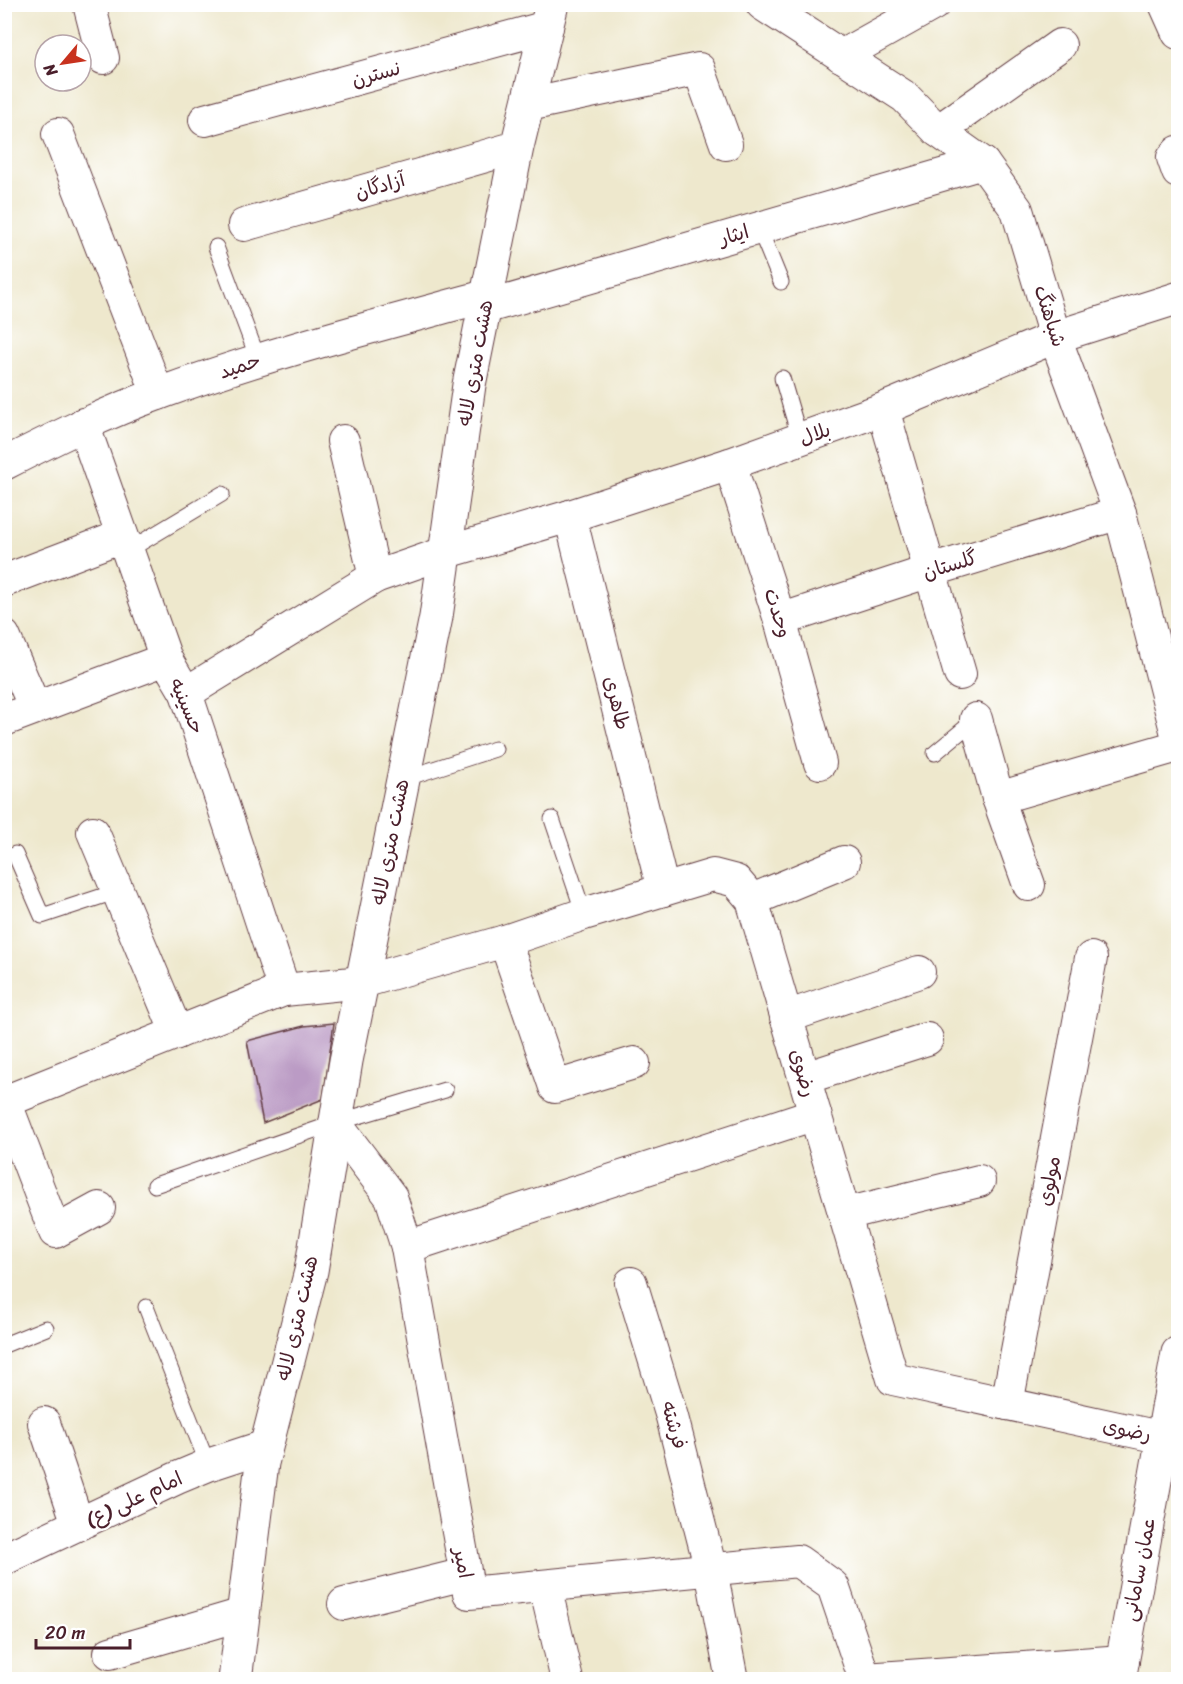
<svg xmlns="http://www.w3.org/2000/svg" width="1183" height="1684" font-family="Sriracha,'Playpen Sans Arabic',sans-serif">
<rect width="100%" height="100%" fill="#fff"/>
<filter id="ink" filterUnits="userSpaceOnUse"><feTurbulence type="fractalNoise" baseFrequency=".0167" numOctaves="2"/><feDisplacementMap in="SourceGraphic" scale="12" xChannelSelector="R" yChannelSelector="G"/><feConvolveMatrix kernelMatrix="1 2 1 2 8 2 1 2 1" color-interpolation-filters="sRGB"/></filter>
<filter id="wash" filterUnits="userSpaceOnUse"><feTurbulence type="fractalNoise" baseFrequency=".008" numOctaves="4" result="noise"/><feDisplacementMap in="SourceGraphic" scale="24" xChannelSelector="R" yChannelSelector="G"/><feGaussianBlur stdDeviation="1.35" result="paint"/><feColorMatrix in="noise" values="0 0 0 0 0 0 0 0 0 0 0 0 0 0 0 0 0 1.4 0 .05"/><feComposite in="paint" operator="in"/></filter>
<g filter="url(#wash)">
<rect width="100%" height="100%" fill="#eee8cd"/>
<g id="blocks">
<path fill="#bb9bc5" d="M334,1023l-11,76 -60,24 -16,-82 57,-15z"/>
</g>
</g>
<g filter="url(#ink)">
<use href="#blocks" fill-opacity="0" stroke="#633d43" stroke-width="1.5"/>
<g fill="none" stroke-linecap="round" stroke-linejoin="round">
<defs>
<g id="service">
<path d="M759,228l22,54"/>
<path d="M216,247l42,112"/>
<path d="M782,378l18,61"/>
<path d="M127,551l95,-57"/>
<path d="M935,753l41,-34"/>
<path d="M403,779l92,-30"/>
<path d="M552,819l32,95"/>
<path d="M15,854l27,62 76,-25"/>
<path d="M155,1185l180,-62 110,-33"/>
<path d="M146,1307l62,158"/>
<path d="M4,1345l42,-17"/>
</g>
<g id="minor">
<path d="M89,4l14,54"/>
<path d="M762,4l143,93 33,34 45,32 34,47 38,127 65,176 58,225"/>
<path d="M1165,4l13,29"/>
<path d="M841,56l93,-52"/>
<path d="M528,105l171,-36 27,75"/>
<path d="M205,120l342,-93"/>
<path d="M938,131l122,-86"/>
<path d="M58,134l100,260"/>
<path d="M1178,152l-5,6 5,14"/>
<path d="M244,225l273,-78"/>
<path d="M484,308l499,-145"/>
<path d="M883,409l77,265"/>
<path d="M83,424l83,235 20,34 98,297"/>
<path d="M343,441l32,136"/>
<path d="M4,464c51,-26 101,-51 154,-70 107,-40 218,-68 328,-98"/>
<path d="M730,464l50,156 40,143"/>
<path d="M570,516l93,374"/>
<path d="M4,581l118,-45"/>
<path d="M780,620l150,-49 190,-58"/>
<path d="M4,636l31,72"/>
<path d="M186,693l189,-116 72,-25 123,-36 160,-52 153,-55 172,-72 123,-39"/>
<path d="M976,719l22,79 31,87"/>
<path d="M4,720l162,-61"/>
<path d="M998,798l180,-52"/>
<path d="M93,832l84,201"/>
<path d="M752,900l92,-38"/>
<path d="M505,941l50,146 79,-24"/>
<path d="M786,1017l133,-45"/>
<path d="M805,1078l122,-39"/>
<path d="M5,1101l50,131 44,-24"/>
<path d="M4,1102l280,-112 78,-8 143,-41 79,-27 129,-39 23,6 16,19 141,479 271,59"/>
<path d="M335,1123l56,74 16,50 62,346 329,-32 35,25 32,94"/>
<path d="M845,1214l134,-33"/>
<path d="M407,1247l408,-133"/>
<path d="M631,1283l41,134 39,153 21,110"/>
<path d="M1007,1404l84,-446"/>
<path d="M44,1423l34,101"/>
<path d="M4,1559l173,-81 31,-13 58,-19"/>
<path d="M545,1586l22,94"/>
<path d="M344,1604l121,-30"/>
<path d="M110,1653l133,-39"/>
<path d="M865,1679l258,-18"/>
</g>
<g id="tertiary">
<path d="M235,1680l27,-217 49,-192 35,-210 90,-444 33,-232 48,-238 35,-143"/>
<path d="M1119,1680l59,-327"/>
</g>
</defs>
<use href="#service" stroke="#633d43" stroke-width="17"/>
<use href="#minor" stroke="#633d43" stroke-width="34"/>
<use href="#tertiary" stroke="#633d43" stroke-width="35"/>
<use href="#service" stroke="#fff" stroke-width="15"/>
<use href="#minor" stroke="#fff" stroke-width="32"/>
<use href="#tertiary" stroke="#fff" stroke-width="33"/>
</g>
</g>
<g text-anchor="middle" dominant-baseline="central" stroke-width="4.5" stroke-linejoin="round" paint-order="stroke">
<g font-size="20" fill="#4a1f2b" stroke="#fff">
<text transform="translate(376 74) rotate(-15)">نسترن</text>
<text transform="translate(380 186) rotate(-16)">آزادگان</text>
<text transform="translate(734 235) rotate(-16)">ایثار</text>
<text transform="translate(1050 316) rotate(72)">شباهنگ</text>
<text transform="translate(475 363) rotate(-80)">هشت متری لاله</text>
<text transform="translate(240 366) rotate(-18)">حمید</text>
<text transform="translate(815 434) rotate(-20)">بلال</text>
<text transform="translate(950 565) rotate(-17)">گلستان</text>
<text transform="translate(778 613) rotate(73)">وحدت</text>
<text transform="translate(617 703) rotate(76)">طاهری</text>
<text transform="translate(187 706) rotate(67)">حسینیه</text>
<text transform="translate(390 842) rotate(-79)">هشت متری لاله</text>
<text transform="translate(803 1073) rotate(74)">رضوی</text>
<text transform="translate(1049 1181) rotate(-79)">مولوی</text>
<text transform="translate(297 1318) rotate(-77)">هشت متری لاله</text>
<text transform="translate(674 1425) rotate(75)">فرشته</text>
<text transform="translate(1127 1430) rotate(12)">رضوی</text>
<text transform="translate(134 1499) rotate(-25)">امام علی (ع)</text>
<text transform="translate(463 1563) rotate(79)">امیر</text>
<text transform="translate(1139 1569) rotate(-79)">عمان سامانی</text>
</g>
</g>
<rect width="1183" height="1684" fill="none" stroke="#fff" stroke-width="24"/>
<g transform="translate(63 63) rotate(241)"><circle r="28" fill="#ffffff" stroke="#b7a5aa" stroke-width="1.5"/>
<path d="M0-4.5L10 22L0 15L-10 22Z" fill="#c8321e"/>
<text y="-9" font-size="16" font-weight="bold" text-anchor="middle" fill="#4a1f2b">N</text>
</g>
<path d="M36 1639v9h94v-9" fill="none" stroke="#4a1f2b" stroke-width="3"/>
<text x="45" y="1639" font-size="18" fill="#4a1f2b" stroke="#ffffff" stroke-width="4.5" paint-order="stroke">20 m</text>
</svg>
